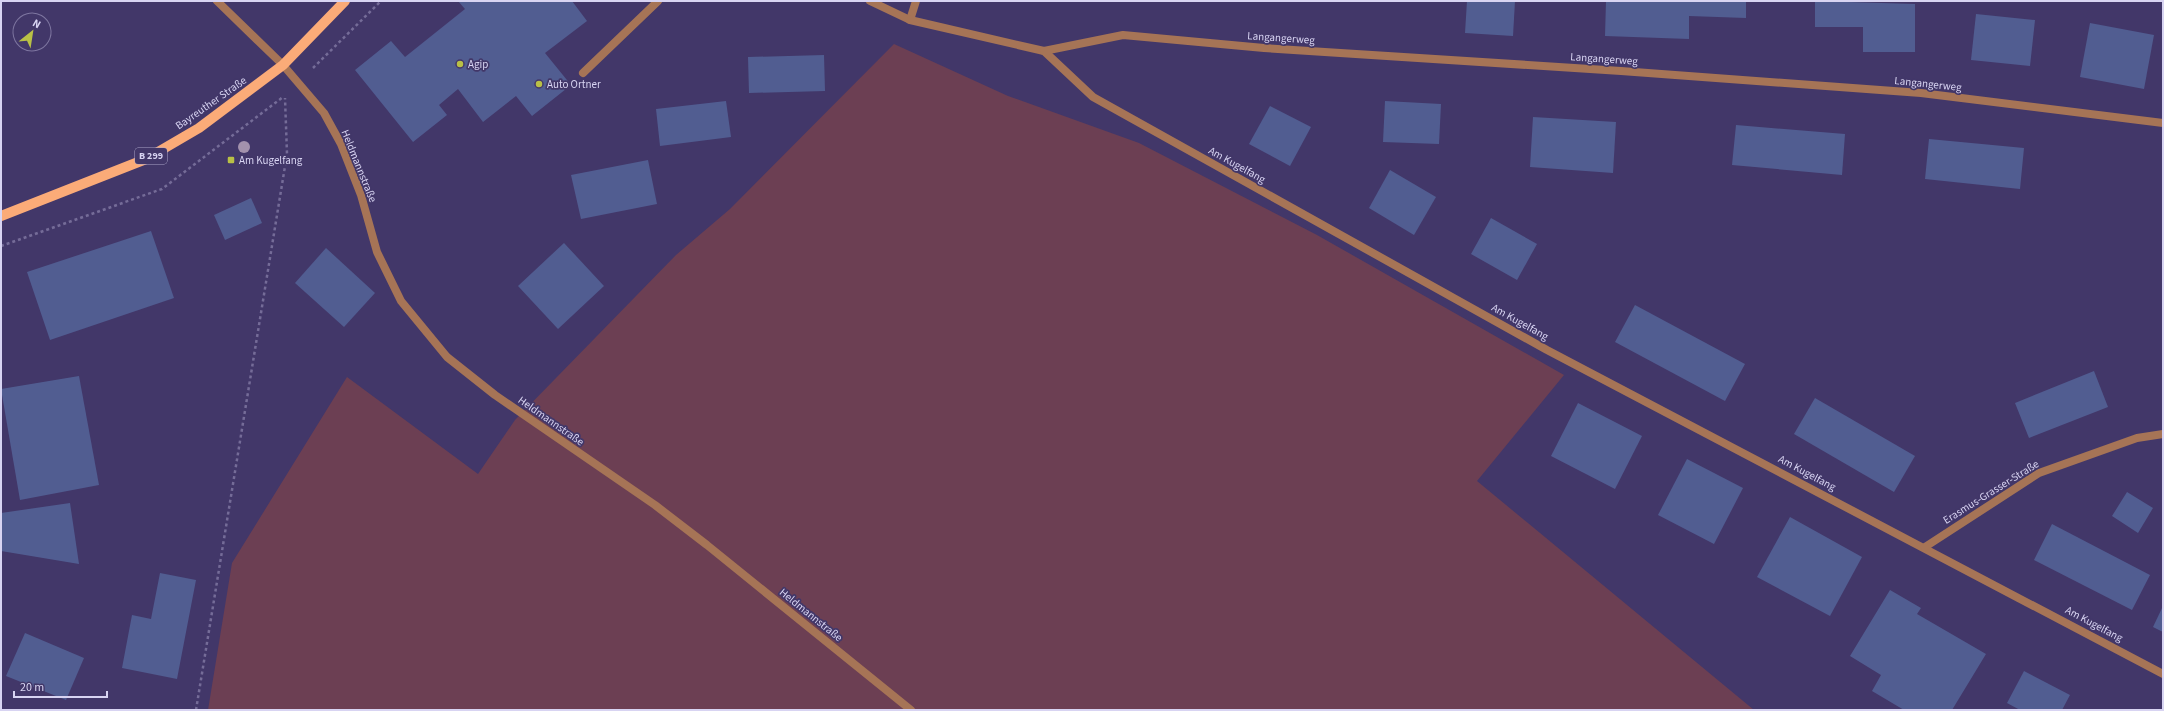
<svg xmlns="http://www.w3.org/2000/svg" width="2164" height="711" font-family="'Source Sans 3',sans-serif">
<rect width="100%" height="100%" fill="#423769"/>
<path fill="#6c3f53" d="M894,44l114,52 131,47 178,92 247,140 -87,106 277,229h-1546l24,-147 115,-186 131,97 37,-54 161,-165 54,-46z"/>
<g fill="#515d91">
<path d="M458,1h114l15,20 -42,32 26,32 -39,31 -16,-20 -33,26 -25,-33 -19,16 8,10 -34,27 -58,-72 36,-29 14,16 60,-48z"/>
<path d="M1467,1h48l-2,35 -48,-3z"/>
<path d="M1606,1h140v17l-57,-2v23l-84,-3z"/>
<path d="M1815,1l100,3v48h-52v-25h-48z"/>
<path d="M1976,14l59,6 -5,46 -59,-6z"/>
<path d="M2090,23l64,12 -10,54 -64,-12z"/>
<path d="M824,55l1,36 -76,2 -1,-36z"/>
<path d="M726,101l5,36 -71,9 -4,-37z"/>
<path d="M1385,101l56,3 -2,40 -56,-2z"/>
<path d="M1270,106l41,21 -21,39 -41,-22z"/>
<path d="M1533,117l83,5 -3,51 -83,-6z"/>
<path d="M1736,125l109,9 -3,41 -110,-10z"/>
<path d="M1929,139l95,9 -4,41 -95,-10z"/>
<path d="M648,160l9,44 -76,15 -10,-44z"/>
<path d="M1390,170l46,27 -22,38 -45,-27z"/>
<path d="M251,198l11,25 -37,17 -11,-25z"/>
<path d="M1491,218l46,26 -20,36 -46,-26z"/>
<path d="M151,231l23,67 -124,42 -23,-68z"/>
<path d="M564,243l40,43 -46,43 -40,-43z"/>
<path d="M326,248l49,45 -31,34 -49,-44z"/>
<path d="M1635,305l110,59 -20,37 -110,-59z"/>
<path d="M2094,371l14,36 -79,31 -14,-35z"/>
<path d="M79,376l20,109 -79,15 -19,-111z"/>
<path d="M1815,398l100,58 -21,36 -100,-58z"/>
<path d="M1578,403l64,33 -27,53 -64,-33z"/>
<path d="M1687,459l56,29 -29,56 -56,-29z"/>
<path d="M2127,492l26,16 -15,25 -26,-17z"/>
<path d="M70,503l9,61 -78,-13v-38z"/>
<path d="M1790,517l72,40 -32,59 -73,-39z"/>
<path d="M2052,524l98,51 -18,35 -98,-50z"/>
<path d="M160,573l36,7 -19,99 -55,-11 10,-53 19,4z"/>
<path d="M1890,590l31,18 -4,6 69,40 -34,56h-48l-32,-19 9,-16 -31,-19z"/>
<path d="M2163,606v26l-10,-5z"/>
<path d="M25,633l59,25 -18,42 -60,-24z"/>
<path d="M2024,671l46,24 -8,15h-42l-13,-7z"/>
</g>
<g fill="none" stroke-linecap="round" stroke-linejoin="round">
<g stroke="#756c98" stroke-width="2.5" stroke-dasharray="3 3" stroke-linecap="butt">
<path d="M313,68l68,-67"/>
<path d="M1,246l161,-57 121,-92"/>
<path d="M196,710l91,-556 -2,-56"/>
</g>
<g stroke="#a67456" stroke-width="8">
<path d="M217,1l66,64"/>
<path d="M910,20l6,-19"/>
<path d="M583,73l75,-72"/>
</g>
<g stroke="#a67456" stroke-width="8">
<path d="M870,1l40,19 134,31 49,46 454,253 616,324"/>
<path d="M1044,51l79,-16 141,13 357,23 300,22 242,30"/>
<path d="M283,65l41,48 17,31 20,51 16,57 24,49 46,56 48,38 160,110 52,40 204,165"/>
<path d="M1925,547l114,-74 98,-35 26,-4"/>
</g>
<path stroke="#fbab78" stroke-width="10" d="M1,216l145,-57 53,-31 84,-63 62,-64"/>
</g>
<circle fill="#a392ad" cx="244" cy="147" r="6"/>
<g fill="#b9c046" stroke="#423769" stroke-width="1.5">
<circle cx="460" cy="64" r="4"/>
<circle cx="539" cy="84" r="4"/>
<rect x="227" y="156" width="8" height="8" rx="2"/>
</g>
<g text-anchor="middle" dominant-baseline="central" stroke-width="3.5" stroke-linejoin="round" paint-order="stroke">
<rect fill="#423769" stroke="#aba5c9" stroke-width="1" x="135" y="148" width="32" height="16" rx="3"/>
<g font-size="10" font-weight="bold" fill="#d8d4f2">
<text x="151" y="156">B 299</text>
</g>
<g font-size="11" fill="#d8d4f2" stroke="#423769">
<text transform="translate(1281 38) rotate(4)">Langangerweg</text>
<text transform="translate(1604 59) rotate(4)">Langangerweg</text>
<text transform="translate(1928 84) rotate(6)">Langangerweg</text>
<text transform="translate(211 103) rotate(-35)">Bayreuther Straße</text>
<text transform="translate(1237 165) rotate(29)">Am Kugelfang</text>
<text transform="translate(359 166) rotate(68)">Heldmannstraße</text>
<text transform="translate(1520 322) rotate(29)">Am Kugelfang</text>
<text transform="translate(551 421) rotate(35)">Heldmannstraße</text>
<text transform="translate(1807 473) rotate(28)">Am Kugelfang</text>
<text transform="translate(1991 492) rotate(-32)">Erasmus-Grasser-Straße</text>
<text transform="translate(811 615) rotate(39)">Heldmannstraße</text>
<text transform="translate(2094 624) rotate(28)">Am Kugelfang</text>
</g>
<g font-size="11" fill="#d8d4f2" stroke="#423769" text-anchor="start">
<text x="468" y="64">Agip</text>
<text x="547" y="84">Auto Ortner</text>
<text x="239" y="160">Am Kugelfang</text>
</g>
</g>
<rect width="2164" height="711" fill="none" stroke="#d8d4f2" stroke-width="4"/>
<g transform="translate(32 32) rotate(30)"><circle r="19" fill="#423769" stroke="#7e76a0"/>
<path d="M0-3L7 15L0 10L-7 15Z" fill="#b9c046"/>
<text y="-6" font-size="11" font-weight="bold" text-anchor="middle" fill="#d8d4f2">N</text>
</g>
<path d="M14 691v6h93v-6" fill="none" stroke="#d8d4f2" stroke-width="2"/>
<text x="20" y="691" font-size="12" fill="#d8d4f2" stroke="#423769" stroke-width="3" paint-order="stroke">20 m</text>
</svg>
